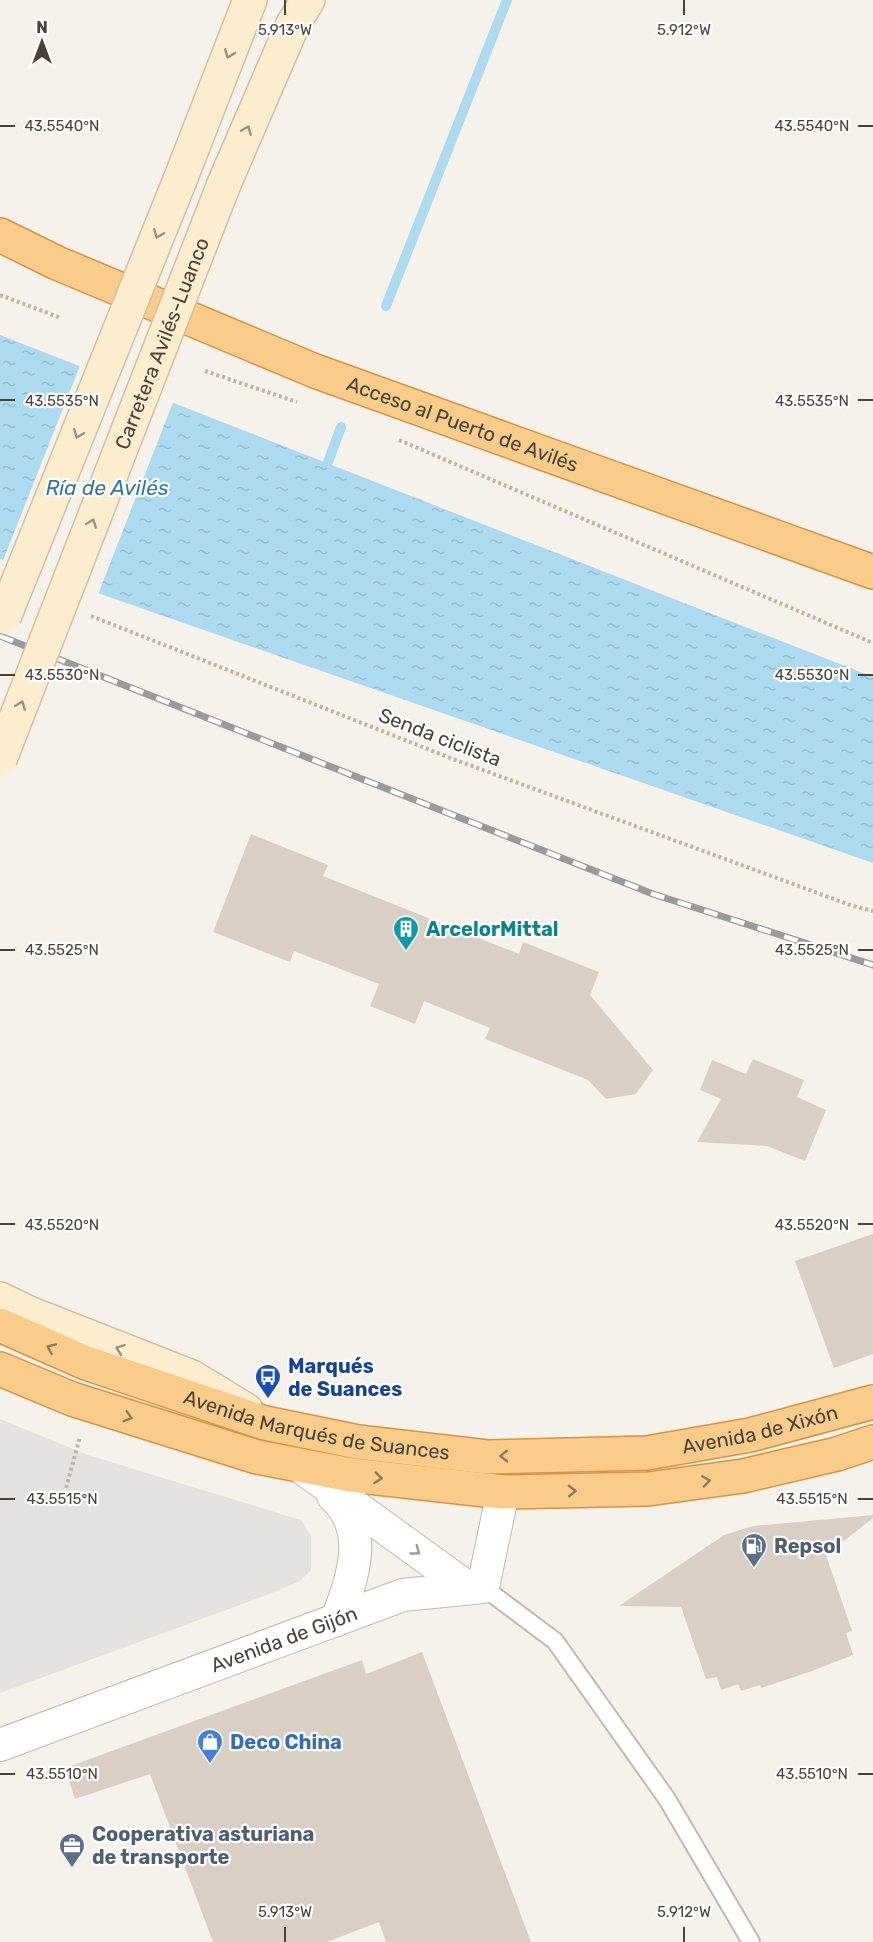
<svg xmlns="http://www.w3.org/2000/svg" width="873" height="1942" font-family="Rubik,sans-serif">
<defs>
<pattern id="water-ripples" width="26" height="14" patternUnits="userSpaceOnUse" patternTransform="scale(1.5)"><rect width="26" height="14" fill="#acdaee"/><path d="M2 4q2-2 4 0t4 0M15 11q2-2 4 0t4 0" fill="none" stroke="#96bccd"/></pattern>
</defs>
<rect width="100%" height="100%" fill="#f5f2ec"/>
<path fill="#e4e2e0" d="M0,1419l88,36 213,65 10,16v34l-11,11 -28,12 -272,100z"/>
<path fill="url(#water-ripples)" d="M0,335l873,342v186l-873,-304z"/>
<path fill="#f5f2ec" d="M81,363l93,37 -77,197 -95,-34z"/>
<g fill="none" stroke-linecap="round" stroke-linejoin="round">
<g stroke="#acdaee" stroke-width="10">
<path d="M386,306l121,-306"/>
<path d="M328,462l13,-35"/>
</g>
</g>
<g fill="#dacfc5">
<path d="M251,834l77,31 -5,11 196,78 4,-12 76,30 -9,23 63,75 -17,24 -30,5 -18,-19 -103,-41 5,-11 -66,-27 -9,23 -45,-18 9,-22 -85,-33 -4,11 -77,-30z"/>
<path d="M753,1059l51,21 -7,17 29,13 -21,51 -38,-15 -70,-4 24,-43 -21,-9 12,-30 34,14z"/>
<path d="M873,1234v120l-39,14 -39,-107z"/>
<path d="M873,1515v3l-47,37 26,76 -6,2 7,22 -41,16 -51,17 -1,-3 -19,6 -3,-7 -17,6 -4,-13 -11,2 -25,-72 -62,-1 105,-71 29,-9z"/>
<path d="M422,1652l109,290h-145l-7,-20 -52,20h-114l-63,-168 -75,25 -10,-31 297,-108 4,14z"/>
</g>
<g fill="none" stroke-linecap="round" stroke-linejoin="round">
<defs>
<path id="service" d="M483,1587l72,54 112,158 84,143"/>
<g id="minor">
<path d="M301,1467l167,121"/>
<path d="M333,1496c38,34 19,83 4,124"/>
<path id="s1" d="M0,1745l403,-150 80,-8 20,-95"/>
</g>
<g id="secondary">
<path d="M180,180l70,-180"/>
<path d="M224,184l69,-160 15,-24"/>
<path d="M0,1299l29,14 163,64 54,33"/>
</g>
<g id="trunk">
<path id="s2" d="M0,235l57,28 258,108 558,201"/>
<path id="s3" d="M0,1325l86,38 179,60 93,19 129,15 160,-4 103,-18 123,-33"/>
<path d="M0,1369l72,30 185,58 94,18 152,17 145,-3 95,-13 94,-22 36,-12"/>
</g>
</defs>
<use href="#service" stroke="#c1b8af" stroke-width="20"/>
<use href="#minor" stroke="#c1b8af" stroke-width="34"/>
<use href="#secondary" stroke="#d3c09d" stroke-width="36"/>
<use href="#trunk" stroke="#d89243" stroke-width="36"/>
<g stroke="#c2b3a0" stroke-width="4" stroke-dasharray="3 3" stroke-linecap="butt">
<path d="M0,295l61,23"/>
<path d="M205,371l92,31"/>
<path d="M399,440l474,203"/>
<path d="M91,616l362,143 400,147 20,5"/>
<path d="M66,1488l14,-51"/>
</g>
<use href="#service" stroke="#fff" stroke-width="16"/>
<use href="#minor" stroke="#fff" stroke-width="32"/>
<use href="#secondary" stroke="#fdedcf" stroke-width="33"/>
<use href="#trunk" stroke="#f9cc8a" stroke-width="33"/>
<defs>
<path id="rail" d="M0,636l653,258 220,71"/>
</defs>
<use href="#rail" stroke="#9a9a9a" stroke-width="7"/>
<use href="#rail" stroke="#fff" stroke-width="4.5" stroke-dasharray="14" stroke-linecap="butt"/>
<defs>
<g id="secondary-bridge">
<path d="M4,617l176,-437"/>
<path id="s4" d="M0,759l224,-575"/>
</g>
</defs>
<use href="#secondary-bridge" stroke="#d3c09d" stroke-width="36" stroke-linecap="butt"/>
<use href="#secondary-bridge" stroke="#fdedcf" stroke-width="33"/>
</g>
<defs><path id="oneway-chevron" d="M-2-3.5L2.5 0L-2 3.5" fill="none" stroke-width="1.6" stroke-linecap="round" stroke-linejoin="round" transform="scale(1.5)"/></defs>
<g stroke="#9b8f7d">
<use href="#oneway-chevron" transform="translate(229 54) rotate(111)"/>
<use href="#oneway-chevron" transform="translate(247 130) rotate(-67)"/>
<use href="#oneway-chevron" transform="translate(158 234) rotate(112)"/>
<use href="#oneway-chevron" transform="translate(78 434) rotate(112)"/>
<use href="#oneway-chevron" transform="translate(92 523) rotate(-69)"/>
<use href="#oneway-chevron" transform="translate(21 705) rotate(-69)"/>
<use href="#oneway-chevron" transform="translate(120 1349) rotate(-159)"/>
</g>
<g stroke="#90795a">
<use href="#oneway-chevron" transform="translate(51 1348) rotate(-156)"/>
<use href="#oneway-chevron" transform="translate(128 1417) rotate(17)"/>
<use href="#oneway-chevron" transform="translate(504 1456) rotate(179)"/>
<use href="#oneway-chevron" transform="translate(378 1478) rotate(6)"/>
<use href="#oneway-chevron" transform="translate(706 1481) rotate(-8)"/>
<use href="#oneway-chevron" transform="translate(572 1491) rotate(-1)"/>
</g>
<use stroke="#9b9793" href="#oneway-chevron" transform="translate(416 1551) rotate(36)"/>
<path fill="none" stroke="#4a423a" stroke-width="2" d="M285,0v15M684,0v15M0,126h15M858,126h15M0,400h15M858,400h15M0,675h15M858,675h15M0,950h15M858,950h15M0,1224h15M858,1224h15M0,1499h15M858,1499h15M0,1774h15M858,1774h15M285,1927v15M684,1927v15"/>
<defs>
<symbol id="building-pin" viewBox="-11 -11 22 30"><path d="M0 17L-7.5 6A9.5 9.5 0 1 1 7.5 6Z" fill="#0f9aa8" stroke="#fff"/><path d="M-4-6H4V6H1V3H-1V6H-4ZM-2.5-4.3h1.7v1.8h-1.7ZM.8-4.3h1.7v1.8H.8ZM-2.5-1h1.7V.8h-1.7ZM.8-1h1.7V.8H.8Z" fill="#fff"/></symbol>
<symbol id="bus-pin" viewBox="-11 -11 22 30"><path d="M0 17L-7.5 6A9.5 9.5 0 1 1 7.5 6Z" fill="#1a4fb4" stroke="#fff"/><path d="M-5-6H5V4H4V6H2V4H-2V6H-4V4H-5ZM-3.5-4V0h7V-4ZM-3.5 1.2v1.5H-2V1.2ZM2 1.2v1.5H3.5V1.2Z" fill="#fff"/></symbol>
<symbol id="fuel-pin" viewBox="-11 -11 22 30"><path d="M0 17L-7.5 6A9.5 9.5 0 1 1 7.5 6Z" fill="#5c6f8a" stroke="#fff"/><path d="M-5.5-6h7V0h2V4h1.3V-2.5L3-4.5l.8-.8L6-3V5H2.5V1h-1V6h-7ZM-4.2-4.7v3.2H.2V-4.7Z" fill="#fff"/></symbol>
<symbol id="shop-pin" viewBox="-11 -11 22 30"><path d="M0 17L-7.5 6A9.5 9.5 0 1 1 7.5 6Z" fill="#3f7fe0" stroke="#fff"/><path d="M-5-2.5h2.3a2.7 3.5 0 0 1 5.4 0H5L5.5 6h-11ZM-1.5-2.5h3a1.5 2.3 0 0 0-3 0Z" fill="#fff"/></symbol>
<symbol id="office-pin" viewBox="-11 -11 22 30"><path d="M0 17L-7.5 6A9.5 9.5 0 1 1 7.5 6Z" fill="#5c6f8a" stroke="#fff"/><path d="M-6-3h4V-5.5h4V-3h4V5H-6ZM-1-4.5V-3h2v-1.5ZM-6 0V1H6V0Z" fill="#fff"/></symbol>
</defs>
<g fill-rule="evenodd">
<use href="#building-pin" x="391" y="914" width="30" height="40"/>
<use href="#bus-pin" x="253" y="1362" width="30" height="40"/>
<use href="#fuel-pin" x="739" y="1531" width="30" height="40"/>
<use href="#shop-pin" x="195" y="1727" width="30" height="40"/>
<use href="#office-pin" x="57" y="1831" width="30" height="40"/>
</g>
<g text-anchor="middle" dominant-baseline="central" stroke-width="4.5" stroke-linejoin="round" paint-order="stroke">
<g font-size="20" fill="#4a423a" stroke="#fff">
<text stroke="none"><textPath href="#s4" startOffset="446">Carretera Avilés-Luanco</textPath></text>
<text stroke="none"><textPath href="#s2" startOffset="500">Acceso al Puerto de Avilés</textPath></text>
<text transform="translate(440 737) rotate(21)">Senda ciclista</text>
<text stroke="none"><textPath href="#s3" startOffset="334">Avenida Marqués de Suances</textPath></text>
<text stroke="none"><textPath href="#s3" startOffset="783">Avenida de Xixón</textPath></text>
<text stroke="none"><textPath href="#s1" startOffset="303">Avenida de Gijón</textPath></text>
</g>
<g font-size="20" font-weight="bold" fill="#0d838f" stroke="#fff" text-anchor="start">
<text x="426" y="929">ArcelorMittal</text>
</g>
<g font-size="20" font-weight="bold" fill="#164399" stroke="#fff" text-anchor="start">
<text x="288" y="1366">Marqués<tspan x="288" dy="23">de Suances</tspan></text>
</g>
<g font-size="20" font-weight="bold" fill="#4e5e75" stroke="#fff" text-anchor="start">
<text x="774" y="1546">Repsol</text>
<text x="92" y="1834">Cooperativa asturiana<tspan x="92" dy="23">de transporte</tspan></text>
</g>
<g font-size="20" font-weight="bold" fill="#366cbe" stroke="#fff" text-anchor="start">
<text x="230" y="1742">Deco China</text>
</g>
<g font-size="21" font-style="italic" fill="#30799b" stroke="#fff">
<text x="107" y="487">Ría de Avilés</text>
</g>
</g>
<g font-size="15" text-anchor="middle" fill="#4a423a" stroke="#fff" stroke-width="4.5" stroke-linejoin="round" paint-order="stroke">
<text x="285" y="35">5.913°W</text>
<text x="684" y="35">5.912°W</text>
<text x="62" y="131">43.5540°N</text>
<text x="812" y="131">43.5540°N</text>
<text x="62" y="406">43.5535°N</text>
<text x="812" y="406">43.5535°N</text>
<text x="62" y="680">43.5530°N</text>
<text x="812" y="680">43.5530°N</text>
<text x="62" y="955">43.5525°N</text>
<text x="812" y="955">43.5525°N</text>
<text x="62" y="1230">43.5520°N</text>
<text x="812" y="1230">43.5520°N</text>
<text x="62" y="1504">43.5515°N</text>
<text x="812" y="1504">43.5515°N</text>
<text x="62" y="1779">43.5510°N</text>
<text x="812" y="1779">43.5510°N</text>
<text x="285" y="1917">5.913°W</text>
<text x="684" y="1917">5.912°W</text>
</g>
<g transform="translate(42 42)" stroke="#ffffff" stroke-width="4.5" paint-order="stroke">
<path d="M0-4.5L10 22L0 15L-10 22Z" fill="#4a423a"/>
<text y="-9" font-size="16" font-weight="bold" text-anchor="middle" fill="#4a423a">N</text>
</g>
</svg>
